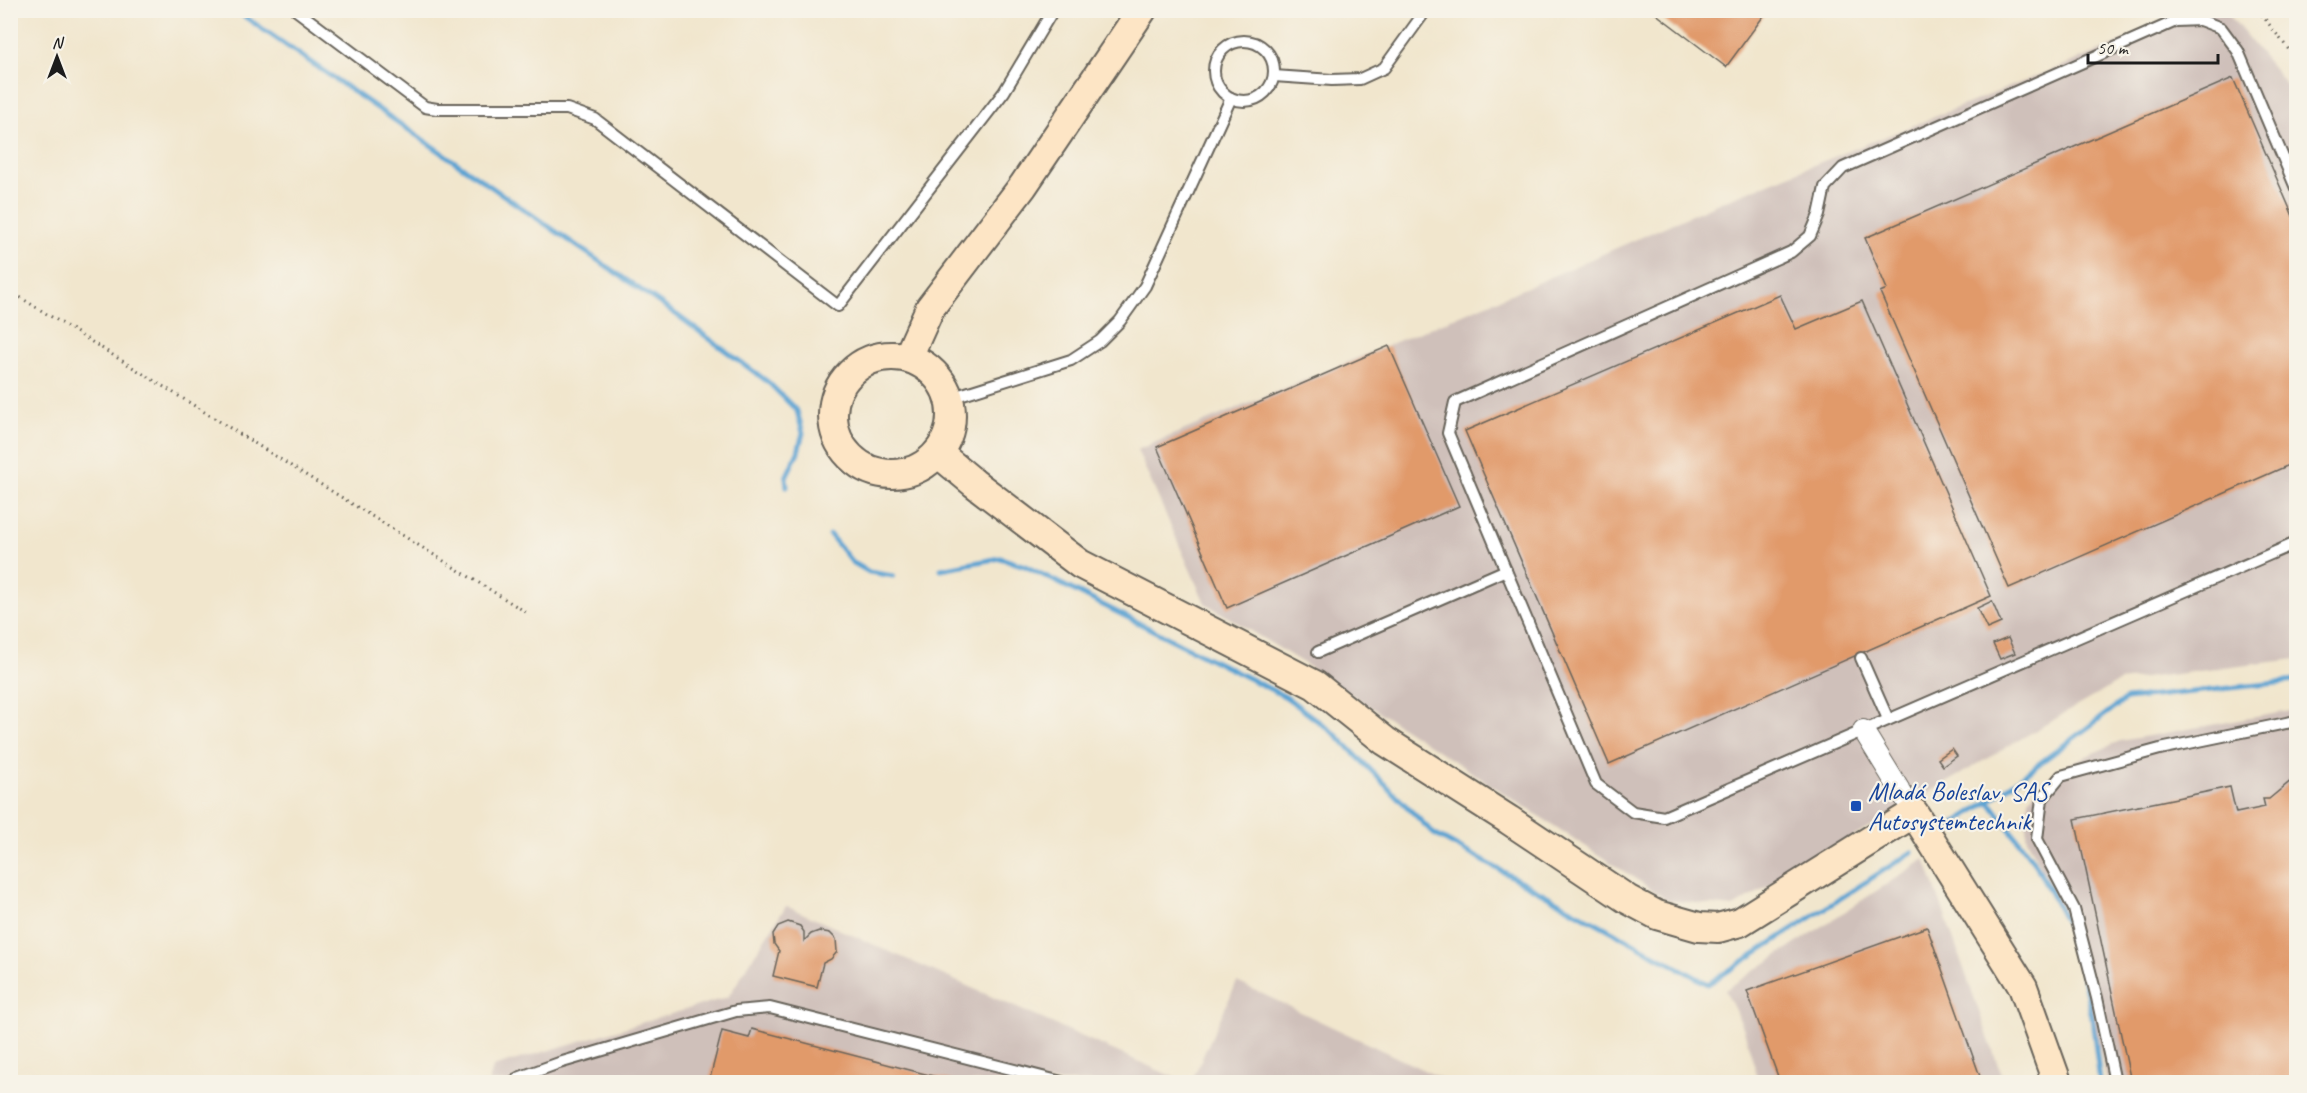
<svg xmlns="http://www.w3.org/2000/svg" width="2307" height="1093" font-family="Caveat,sans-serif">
<rect width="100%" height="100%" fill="#f7f3e8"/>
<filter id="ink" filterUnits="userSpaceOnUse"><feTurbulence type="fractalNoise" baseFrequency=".0167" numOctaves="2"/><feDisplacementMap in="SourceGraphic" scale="12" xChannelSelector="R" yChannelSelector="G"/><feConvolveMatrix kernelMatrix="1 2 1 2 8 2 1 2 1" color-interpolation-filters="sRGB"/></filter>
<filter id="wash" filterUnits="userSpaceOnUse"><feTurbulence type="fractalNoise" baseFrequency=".008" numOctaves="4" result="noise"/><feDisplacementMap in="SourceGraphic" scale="24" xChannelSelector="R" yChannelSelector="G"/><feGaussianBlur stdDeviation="1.35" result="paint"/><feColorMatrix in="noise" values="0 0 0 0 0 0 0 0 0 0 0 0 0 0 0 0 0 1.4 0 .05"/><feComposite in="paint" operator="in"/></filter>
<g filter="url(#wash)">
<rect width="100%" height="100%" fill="#f1e6cd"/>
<g fill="#cfc0ba">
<path d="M2200,11h26l70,85v563l-176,22 -387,226 -65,-7 -360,-234 -103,-63 -68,-153 393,-164 191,-84z"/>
<path d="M2296,710v372h-189l-33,-150 -48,-95 2,-38 30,-30 62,-28z"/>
<path d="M1925,859l79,223h-245l-16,-55 -18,-37z"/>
<path d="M786,906l399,176h-696l4,-15 235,-70z"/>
<path d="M1237,982l212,100h-258z"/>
</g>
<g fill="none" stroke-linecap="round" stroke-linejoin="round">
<g stroke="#5ca3d2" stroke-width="5">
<path d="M235,10l442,305 91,67 29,29 6,22 -5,19 -12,25 1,10"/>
<path d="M830,535l22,27 17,10 24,4"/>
<path d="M941,569l59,-11 25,8 261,131 49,37 99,100 274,150 204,-132"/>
<path d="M1989,801l47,64 38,72 18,80 8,65"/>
<path d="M1944,830l45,-29 137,-102 170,-18"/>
</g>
</g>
<g id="blocks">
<g fill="#e19a6a">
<path d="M1651,10h117l-42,57z"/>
<path d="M2233,78l63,145v239l-287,126 -129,-296 7,-3 -22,-51z"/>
<path d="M1780,295l16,34 66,-28 129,295 -382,168 -144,-333z"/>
<path d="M1389,346l70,160 -232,102 -70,-161z"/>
<path d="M1992,601l9,22 -14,6 -10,-21z"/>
<path d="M2008,638l7,15 -15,6 -7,-15z"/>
<path d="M1952,749l5,7 -14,10 -5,-7z"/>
<path d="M2292,780l4,7v295h-165l-56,-263 155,-32 6,26 29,-6 -2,-8h6z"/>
<path d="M788,922l12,4 4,6v9l7,-7 8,-3 11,2 6,6 1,13 -6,7 -8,4 -6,24 -44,-11 6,-25 -5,-7 -1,-10 5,-8z"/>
<path d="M1927,927l55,155h-202l-33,-91z"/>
<path d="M752,1029l204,53h-247l13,-51 27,7z"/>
</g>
</g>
</g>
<g filter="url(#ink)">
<use href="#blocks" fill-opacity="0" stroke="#67635a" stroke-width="1.5"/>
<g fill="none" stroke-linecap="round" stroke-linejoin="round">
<defs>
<g id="lane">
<path d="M296,10l129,97 12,2h130l28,10 243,187 166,-214 49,-82"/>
<circle cx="1244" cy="71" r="30"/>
<path d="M1274,76l58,4 28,-1 24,-11 42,-58"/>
<path d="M2296,188l-58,-137 -17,-23 -21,-8 -24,1 -333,147 -18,19 -6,28 -9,21 -19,16 -336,150 -7,31 148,351 37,28 31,5 632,-274"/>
<path d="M950,398l121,-38 29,-19 20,-20 25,-35 86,-188"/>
<path d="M1318,652l188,-82"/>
<path d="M1861,658l27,61"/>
<path d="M515,1082l3,-4 41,-15 177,-52 34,-3 292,74"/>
<path d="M2115,1082l-18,-84 -23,-89 -37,-70 5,-40 19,-23 99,-27 136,-28"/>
</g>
<path id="street" d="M1863,730l51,83"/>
<g id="secondary">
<circle cx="892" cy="415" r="59"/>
<path d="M908,357l22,-49 93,-122 119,-176"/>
<path d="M938,453l36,30 106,81 235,121 70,56 124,79 118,79 30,16 42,12 19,1 22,-6 174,-109 109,174 34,95"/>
</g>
</defs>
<use href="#lane" stroke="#67635a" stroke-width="14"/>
<use href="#street" stroke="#67635a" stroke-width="22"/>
<use href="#secondary" stroke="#67635a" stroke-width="32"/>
<g stroke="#67635a" stroke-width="3" stroke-dasharray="1.5 4.5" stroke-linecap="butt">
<path d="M2258,10l38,49"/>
<path d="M10,291l519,323"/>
</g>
<use href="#lane" stroke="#fff" stroke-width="10"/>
<use href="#street" stroke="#fff" stroke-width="20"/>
<use href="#secondary" stroke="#fde5c5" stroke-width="28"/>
</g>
</g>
<rect fill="#1a4fb4" stroke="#f7f3e8" stroke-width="2" x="1850" y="800" width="12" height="12" rx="3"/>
<g text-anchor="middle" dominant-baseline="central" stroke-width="4.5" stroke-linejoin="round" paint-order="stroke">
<g font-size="26" fill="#164399" stroke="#f7f3e8" text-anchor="start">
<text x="1868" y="791">Mladá Boleslav, SAS<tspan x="1868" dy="30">Autosystemtechnik</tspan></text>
</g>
</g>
<rect width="2307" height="1093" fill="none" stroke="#f7f3e8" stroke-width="36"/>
<g transform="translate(57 57)" stroke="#f7f3e8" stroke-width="4.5" paint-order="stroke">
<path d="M0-4.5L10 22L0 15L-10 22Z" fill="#1c1c1c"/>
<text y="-9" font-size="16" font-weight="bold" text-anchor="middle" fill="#1c1c1c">N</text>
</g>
<path d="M2088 54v9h130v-9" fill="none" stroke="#1c1c1c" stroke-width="3"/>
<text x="2097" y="54" font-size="18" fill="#1c1c1c" stroke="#f7f3e8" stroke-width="4.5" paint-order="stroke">50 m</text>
</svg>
